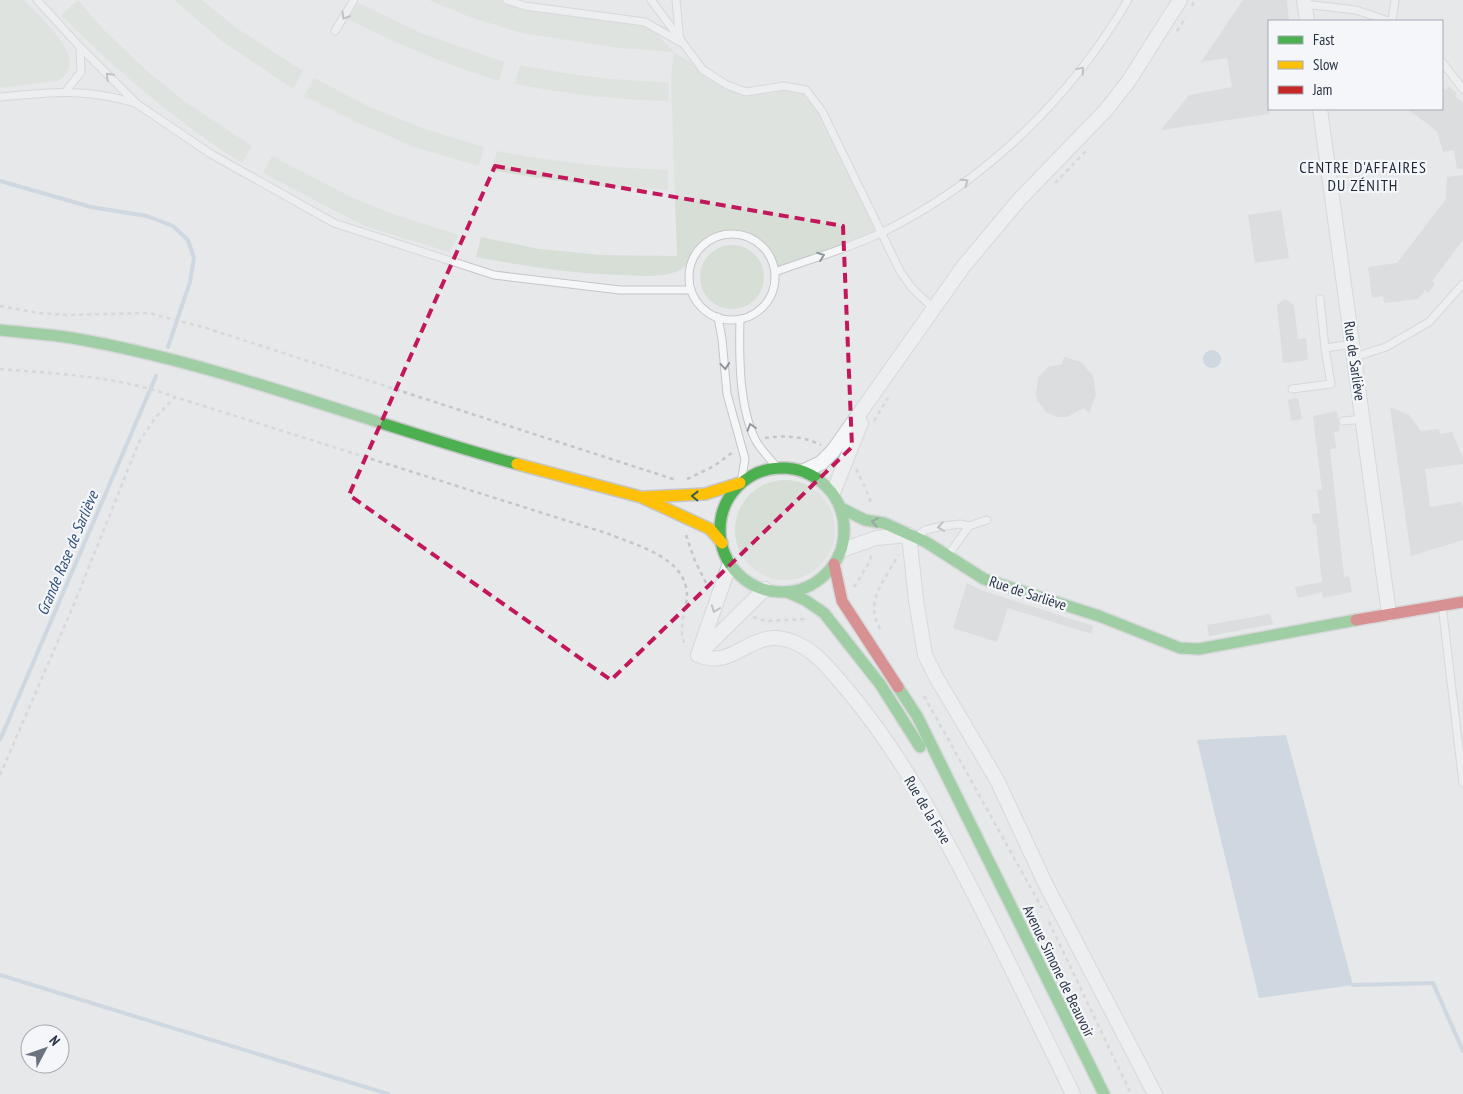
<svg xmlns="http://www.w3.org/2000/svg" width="1463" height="1094" font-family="'PT Sans Narrow',sans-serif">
<rect width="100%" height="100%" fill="#e6e8ea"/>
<g fill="#d6ded6">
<path d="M0,0h24c16,18 70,62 33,81l-57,7z"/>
<path d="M78,0l25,29 43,41 38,31 68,45 -10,17c-67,-42 -125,-92 -181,-148z"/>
<path d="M174,0h28l33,27 68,44 -10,18 -71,-48z"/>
<path d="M429,0h78l138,22 29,30 53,33 19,7 38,-6 22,4 16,21 60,121 -107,40c-6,-19 -16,-35 -38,-38 -37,-4 -37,32 -65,39 -16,4 -32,3 -49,2 -49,-1 -98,-9 -147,-18l5,-20 58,12 62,6 76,1 -6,-178 3,-26 -55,-4 -98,-15 -51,-16z"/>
<path d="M358,3l63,30 83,29 -5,19c-53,-16 -101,-37 -151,-62z"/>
<path d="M520,65c50,10 97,16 148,17l1,19c-53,-1 -103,-7 -154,-17z"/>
<path d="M314,78l54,28 57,23 59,18 -5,19 -62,-18 -59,-25 -54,-27z"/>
<path d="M497,151c57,11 112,17 171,19v20c-59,-2 -117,-9 -176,-20z"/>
<path d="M272,156l79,41 39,16 69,22 -10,17 -85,-26 -101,-53z"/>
<circle cx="732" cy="277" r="32"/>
<circle cx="785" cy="530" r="50"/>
</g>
<g fill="#b4c4d5">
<circle cx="1212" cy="359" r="9"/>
<path d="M1286,735l67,250 -94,13 -62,-258z"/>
</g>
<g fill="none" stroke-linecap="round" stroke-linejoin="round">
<g stroke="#b4c4d5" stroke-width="4">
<path d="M0,181l91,26 56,9 26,10 15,14 6,18 -4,24 -22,65"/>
<path d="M0,740l156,-364"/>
<path d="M0,975l388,119"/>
<path d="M1353,985l80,-2 30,68"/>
</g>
</g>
<g fill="#ced0d3">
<path d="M1243,0h44l2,21h-20v93l-108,16 28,-35 43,-8 -5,-29 -26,4z"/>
<path d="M1448,86l9,7 -2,3 8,7v66h-6l-3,-19 -11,2 -6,-21 -30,-22h35v-22l4,3z"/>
<path d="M1463,175v65l-31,41 3,3 -7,9 -3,-3 -7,9 -34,4 -1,-7 -11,2 -4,-31 29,-4 49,-64 1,-22z"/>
<path d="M1281,210l8,48 -34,5 -7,-48z"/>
<path d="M1283,300h4l7,5 4,34 8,-1 2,22 -25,3 -6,-58z"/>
<path d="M1064,357l17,5 12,14 3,19 -7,18 -5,-5 -17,9h-11l-10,-5 -9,-12 -1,-7 2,-15 10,-11 14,-3z"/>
<path d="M1298,398l4,21 -11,2 -3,-21z"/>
<path d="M1390,407l19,8 12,16 18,-2 1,5 12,-2 11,26v6l-38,5 5,38 31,-5 2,4v34l-52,16z"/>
<path d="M1337,411l3,20 -6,1 2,16 -6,1 14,128 5,-1 3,16 -29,6 -1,-6 -24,6 -3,-11 27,-5 -6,-57 -3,-1 -1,-10 8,-1 -3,-23h5l-9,-74z"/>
<path d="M967,583l14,7 112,36 -1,8 -84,-26 -11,34 -44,-14z"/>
<path d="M1270,614l3,10 -64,12 -2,-11z"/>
</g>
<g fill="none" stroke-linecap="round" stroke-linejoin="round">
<defs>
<g id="lane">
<path d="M37,0l43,47 1,25 -15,19"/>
<path d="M507,0l18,6 120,16 35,20 -4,-42"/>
<path d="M651,0l52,70 24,15 19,7 38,-6 22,4 16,21 78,160 12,17 21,20"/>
<path d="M1304,4l52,6 32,11"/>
<path d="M1392,21l3,-21"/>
<path d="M335,31l19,-31"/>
<path d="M80,47l57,57 74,50 123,69 160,52 126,15h71"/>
<path d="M1442,62l21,27"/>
<path d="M0,97c52,-5 84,-9 135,6"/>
<circle cx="732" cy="277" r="43"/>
<path d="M775,272c35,-13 72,-23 106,-39 104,-51 189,-134 247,-233"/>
<path d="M1320,299l5,49"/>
<path d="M718,317l4,22 5,55 18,65 -4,24"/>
<path d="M740,319c-1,37 -1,87 15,120 5,10 15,20 22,28"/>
<path d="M1355,357l31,-10 43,-25 34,-38"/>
<path d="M1292,389l39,-5 -6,-36 28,-4"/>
<path d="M1343,421l20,-2"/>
<path d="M918,536l7,-6 13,-3 22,-3 9,2 18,-6"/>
<path d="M949,554l20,-28"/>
<path d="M1442,605l21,178"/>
</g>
<g id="street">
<path d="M1304,0l3,21"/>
<path d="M1320,109l69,505"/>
<path d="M804,471l17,-8 12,-12 130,-184 56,-67 87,-90 22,-28 52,-82"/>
<path d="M833,493l28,-70"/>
<path d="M842,550l34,-12 33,-3 7,65 9,55 11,22 61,103 48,103 110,211"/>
<path d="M702,651l63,-62"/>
<path d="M698,655c40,17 54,-35 102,-10 20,10 35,31 49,47 51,61 89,132 125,202 34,66 66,133 99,200"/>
<path d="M698,655l32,-92"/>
</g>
<g id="fast">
<path d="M0,330c24,3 48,4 72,8 152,26 297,86 445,126"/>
<circle cx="782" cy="530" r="62"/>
<path d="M841,508l24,12 19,3 42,19 58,37 115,37 81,32 19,1 157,-29"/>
<path d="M787,592l18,8 19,13 56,71 40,63"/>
<path d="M898,687l19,29 187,378"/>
</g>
<g id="slow">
<path d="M517,464l124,33 69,32 12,14"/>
<path d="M645,497l60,-3 35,-11"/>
</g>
<g id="jam">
<path d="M834,564l8,37 56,86"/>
<path d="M1356,620l107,-18"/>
</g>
</defs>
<use href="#lane" stroke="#c4c6c8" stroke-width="9"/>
<use href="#street" stroke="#c4c6c8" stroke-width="16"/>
<use href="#fast" stroke="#c4c6c8" stroke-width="14"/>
<use href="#slow" stroke="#c4c6c8" stroke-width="14"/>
<use href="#jam" stroke="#c4c6c8" stroke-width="14"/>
<g stroke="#c5c6ca" stroke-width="2.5" stroke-dasharray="4 4" stroke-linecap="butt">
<path d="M1192,6l3,-6"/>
<path d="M1177,31l9,-14"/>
<path d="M1055,183l31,-32"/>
<path d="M0,306l39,7 27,2 83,-2 57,15 470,152"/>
<path d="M0,369c59,5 119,7 175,28"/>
<path d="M874,421l14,-23"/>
<path d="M765,438c19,-3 38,-2 56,7"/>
<path d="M856,469l9,18 7,18"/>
<path d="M687,479l27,-13 19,-14"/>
<path d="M686,535l9,26 13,26"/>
<path d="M854,587l15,-24 3,-11"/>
<path d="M753,617l13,4 39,-2"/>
<path d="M880,629c-16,-29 5,-48 18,-74"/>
<path d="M924,696l118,212"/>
<path d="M0,775l74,-171 65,-162 16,-24 20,-21 434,137c28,12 77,23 78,61 0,7 -3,15 -4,23 -1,11 -3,20 4,29"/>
<path d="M1049,922l82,172"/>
</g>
<use href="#lane" stroke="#f5f6f7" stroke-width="7"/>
<use href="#street" stroke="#f5f6f7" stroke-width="14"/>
<use href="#fast" stroke="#4caf50" stroke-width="11"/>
<use href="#slow" stroke="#ffc107" stroke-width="11"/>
<use href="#jam" stroke="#c62828" stroke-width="11"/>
</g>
<defs><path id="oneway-chevron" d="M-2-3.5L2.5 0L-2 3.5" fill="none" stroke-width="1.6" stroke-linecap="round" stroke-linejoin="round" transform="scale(1.25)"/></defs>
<g stroke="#90959e">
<use href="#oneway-chevron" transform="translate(345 16) rotate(121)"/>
<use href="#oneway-chevron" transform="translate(1081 70) rotate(-50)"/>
<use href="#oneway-chevron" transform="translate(109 76) rotate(-135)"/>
<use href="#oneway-chevron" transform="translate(965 182) rotate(-35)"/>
<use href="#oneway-chevron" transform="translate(821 256) rotate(-20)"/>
<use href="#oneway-chevron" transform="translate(725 366) rotate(85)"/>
<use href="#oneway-chevron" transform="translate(751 427) rotate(-108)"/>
<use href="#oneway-chevron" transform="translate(941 527) rotate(171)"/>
<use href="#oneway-chevron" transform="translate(715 609) rotate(110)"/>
</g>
<g stroke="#375f49">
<use href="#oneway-chevron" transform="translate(695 496) rotate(-179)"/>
<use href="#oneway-chevron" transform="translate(875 522) rotate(-172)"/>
</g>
<path d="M0 0H1463V1094H0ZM495,166l348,60 9,221 -241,233 -262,-185z" fill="#e6e8ea" fill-opacity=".55" fill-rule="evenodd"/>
<path fill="none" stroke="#c2185b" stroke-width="4" stroke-dasharray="10 6" stroke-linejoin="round" d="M495,166l348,60 9,221 -241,233 -262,-185z"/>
<g text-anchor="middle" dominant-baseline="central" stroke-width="4.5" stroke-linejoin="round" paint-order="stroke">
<g font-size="15" fill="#2b3445" stroke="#f4f6f9">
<text transform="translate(1355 361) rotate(82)">Rue de Sarliève</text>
<text transform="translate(1028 593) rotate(18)">Rue de Sarliève</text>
<text transform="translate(928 810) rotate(59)">Rue de la Fave</text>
<text transform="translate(1059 971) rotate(64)">Avenue Simone de Beauvoir</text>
</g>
<g font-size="16" letter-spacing="1" fill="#1d2536" stroke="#f4f6f9">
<text x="1363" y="167">CENTRE D'AFFAIRES<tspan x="1363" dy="18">DU ZÉNITH</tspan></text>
</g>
<g font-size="16" font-style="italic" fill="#34527a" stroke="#f4f6f9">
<text transform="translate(67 553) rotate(-67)">Grande Rase de Sarliève</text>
</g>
</g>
<rect x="1268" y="20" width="175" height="90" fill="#f4f6f9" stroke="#a4a8b1"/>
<rect x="1278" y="36" width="25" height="8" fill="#4caf50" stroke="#a4a8b1"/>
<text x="1313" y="45" font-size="15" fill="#2b3445">Fast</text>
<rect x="1278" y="61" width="25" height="8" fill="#ffc107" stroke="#a4a8b1"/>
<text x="1313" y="70" font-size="15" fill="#2b3445">Slow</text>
<rect x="1278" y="86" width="25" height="8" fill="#c62828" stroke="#a4a8b1"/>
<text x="1313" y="95" font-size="15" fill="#2b3445">Jam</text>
<g transform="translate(45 1049) rotate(49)"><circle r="24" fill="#f4f6f9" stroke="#a4a8b1"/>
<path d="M0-4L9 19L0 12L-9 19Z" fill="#6c737f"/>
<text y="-8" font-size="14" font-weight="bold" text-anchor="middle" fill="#2b3445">N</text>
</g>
</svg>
